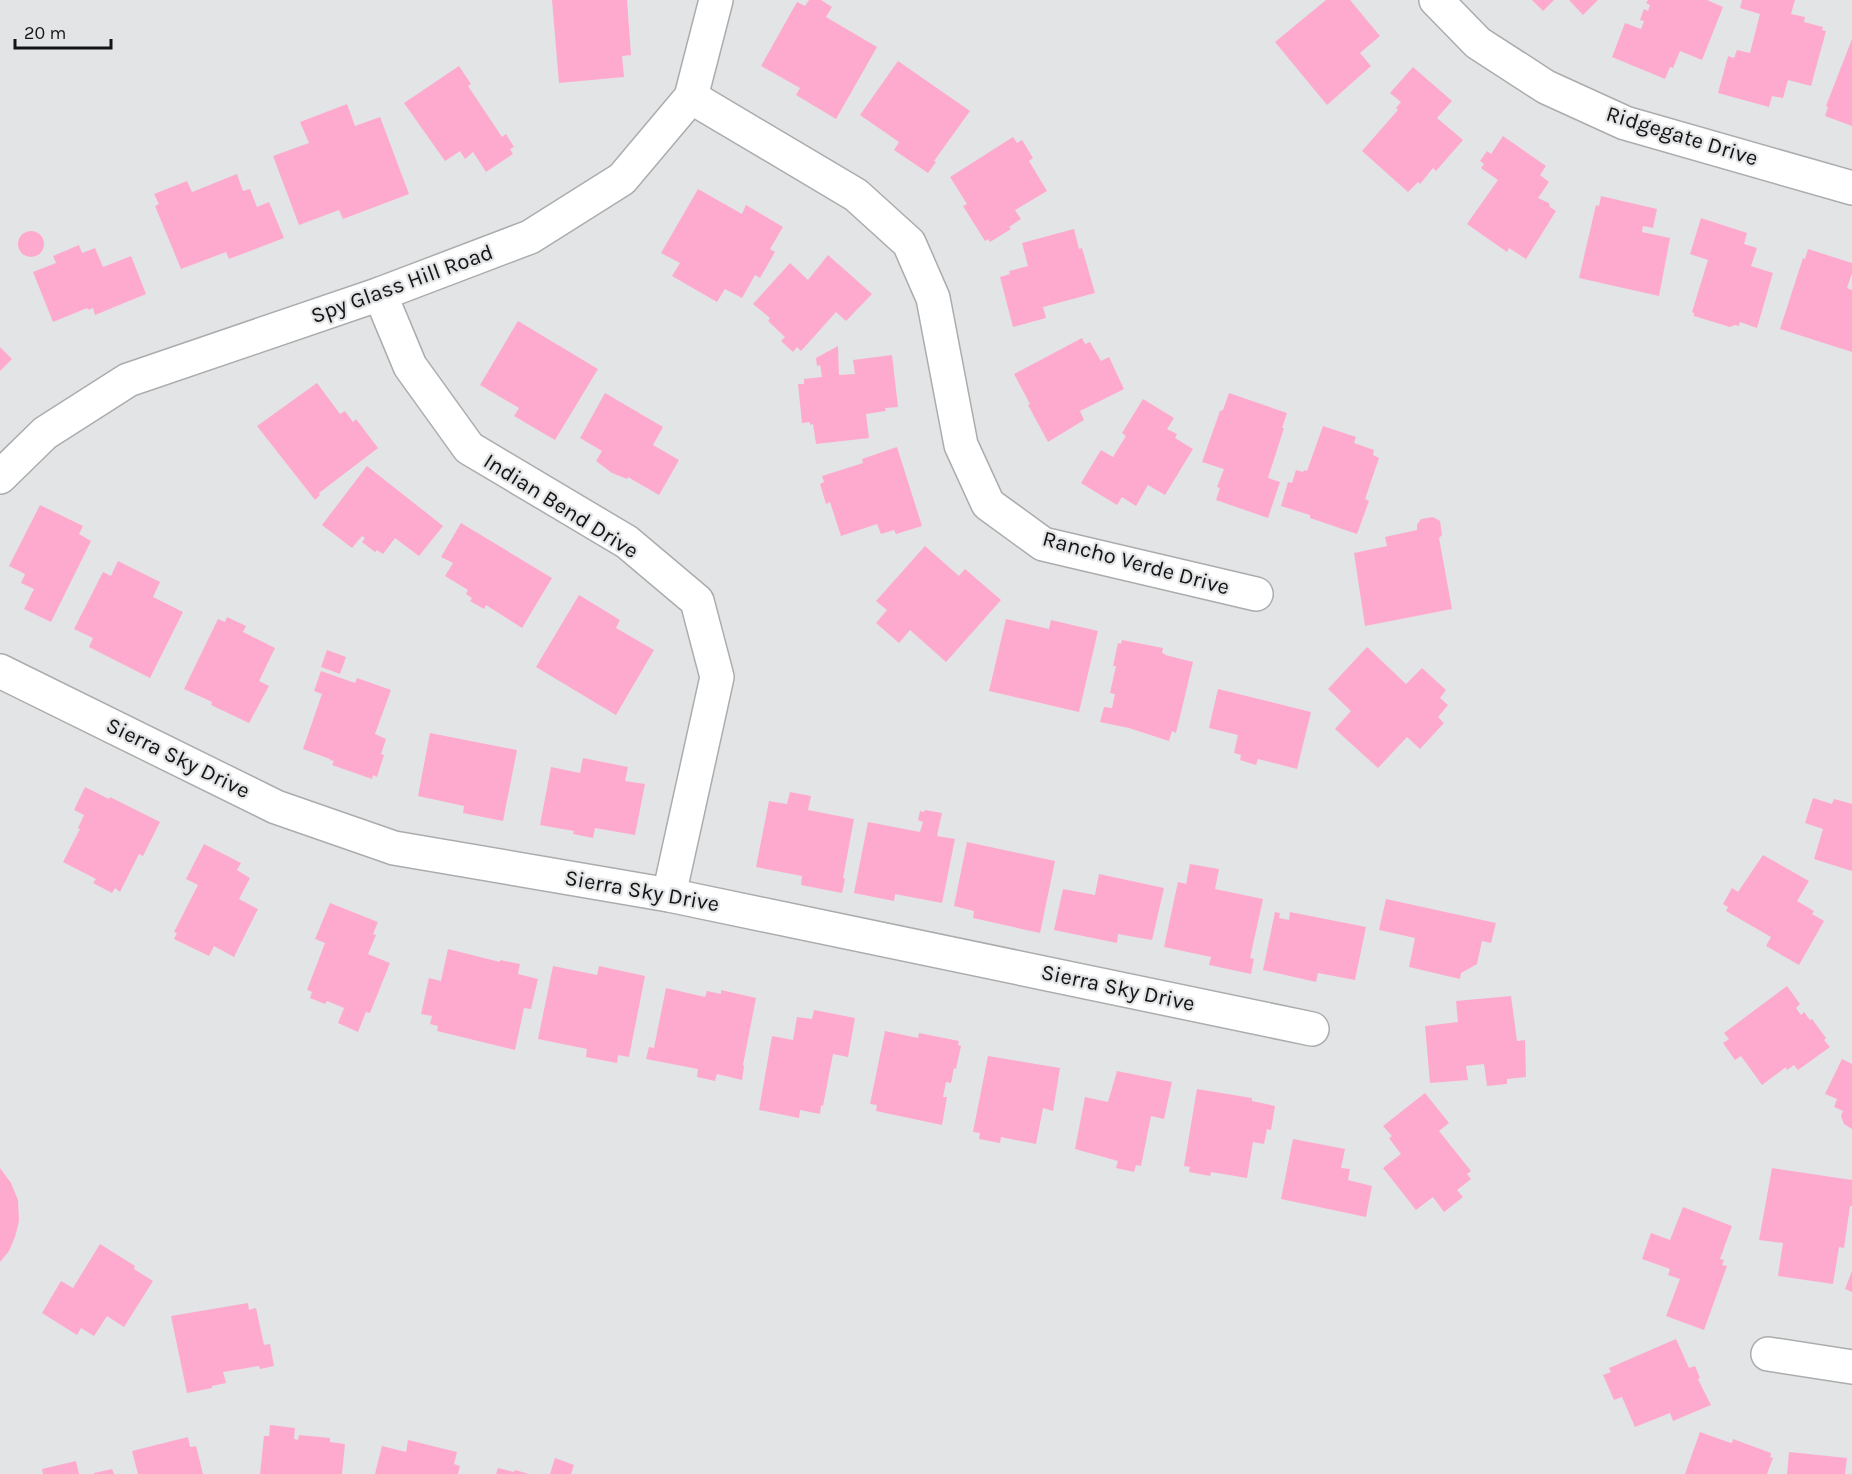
<svg xmlns="http://www.w3.org/2000/svg" width="1852" height="1474" font-family="Karla,sans-serif">
<rect width="100%" height="100%" fill="#e3e4e5"/>
<g fill="#feaacf">
<path d="M552,0h75l4,55 -9,1 2,21 -65,6z"/>
<path d="M809,0h12l11,7 -6,10 51,30 -41,72 -40,-24 4,-7 -39,-22 36,-64 8,4z"/>
<path d="M1326,0h24l30,36 -20,17 11,13 -44,39 -52,-63z"/>
<path d="M1532,0h22l-11,11z"/>
<path d="M1569,0h29l-15,15z"/>
<path d="M1648,0h59l16,7 -21,53 -22,-9 -7,17 -3,-1 -5,12 -53,-22 13,-34 16,6 3,-8 -4,-1 4,-11 4,2 2,-6 -4,-2z"/>
<path d="M1742,0h53l-4,14 14,3 -1,5 19,5 -1,3 4,1 -15,55 -23,-6 -5,18 -11,-2 -3,11 -51,-14 10,-37 6,2 3,-8 13,3 10,-39 -20,-6z"/>
<path d="M1852,39v87l-27,-10 3,-9 -2,-1z"/>
<path d="M898,61l72,50 -36,50 2,1 -8,11 -34,-23 5,-8 -39,-27z"/>
<path d="M459,66l12,18 -3,2 34,51 4,-3 8,13 -4,2 3,5 -27,18 -13,-20 -8,7 -5,-8 -15,10 -41,-58z"/>
<path d="M1413,67l39,34 -15,17 26,22 -27,31 -3,-3 -13,16 -2,-2 -10,10 -46,-41 36,-41 -2,-2 5,-6 -11,-9z"/>
<path d="M347,104l8,22 25,-9 29,77 -66,25 -4,-9 -40,15 -26,-69 36,-13 -9,-21z"/>
<path d="M1503,136l43,30 -6,9 9,7 -11,16 11,5 1,4 6,4 -30,48 -17,-11 -2,4 -40,-28 31,-44 -17,-12 3,-4 -4,-3 7,-10 4,3z"/>
<path d="M1013,137l4,6 5,-3 11,18 -4,3 18,30 -32,19 6,9 -12,8 2,2 -21,13 -2,-3 -3,2 -22,-35 4,-2 -17,-27z"/>
<path d="M237,174l6,17 7,-2 7,18 12,-5 15,36 -55,21 -3,-7 -45,17 -26,-63 4,-2 -5,-10 33,-13 5,11z"/>
<path d="M698,189l44,25 4,-9 37,22 -13,22 5,3 -15,26 -5,-3 -13,23 -17,-9 -8,13 -45,-26 8,-13 -19,-10z"/>
<path d="M1601,196l56,13 -4,19 -10,-2 -1,6 28,6 -11,58 -80,-18 17,-73 3,1z"/>
<path d="M1701,218l46,15 -3,11 13,4 -6,18 22,7 -16,55 -17,-6 -1,4 -4,-1 -5,2 -36,-11v-3l-2,-1 16,-52 -18,-6z"/>
<path d="M1074,229l5,20 3,-1 13,45 -52,14 3,11 -33,9 -13,-50 10,-3 -1,-3 19,-5 -6,-23z"/>
<circle cx="31" cy="244" r="13"/>
<path d="M79,245l3,8 13,-5 8,19 28,-11 15,38 -51,21 -2,-7 -5,2 -1,-2 -34,14 -20,-50 23,-9 -3,-7z"/>
<path d="M1808,249l44,14v10l-5,15 5,2v62l-72,-23 23,-71 2,1z"/>
<path d="M828,255l44,39 -26,27 -10,-9 -35,39 -4,-4 -4,5 -12,-11 4,-4 -17,-16 2,-3 -17,-14 37,-41 18,17z"/>
<path d="M518,321l80,48 -43,71 -41,-24 5,-8 -39,-23z"/>
<path d="M1082,338l3,6 5,-2 11,19 8,-4 15,32 -44,22 4,9 -36,22 -20,-37 2,-1 -16,-30z"/>
<path d="M838,346l1,29 16,-1 -2,-14 39,-5 6,52 -13,1 1,3 -20,3 3,24 -53,6 -3,-20 -3,1v-3l-8,1 -4,-39h6v-5l18,-2 -2,-12 -3,1 -1,-8z"/>
<path d="M0,347l12,12 -12,12z"/>
<path d="M317,383l23,31 5,-3 8,11 3,-3 22,29 -59,45 1,2 -5,5 -58,-74z"/>
<path d="M605,393l58,34 -10,18 26,15 -20,35 -31,-18 -1,2 -15,-6 -16,-12 6,-10 -22,-13z"/>
<path d="M1229,393l58,20 -5,15h2l-16,50 12,4 -12,36 -52,-18 4,-12 -3,-1 7,-18 -22,-7 18,-51 3,-1z"/>
<path d="M1143,399l31,19 -7,11 10,5 -2,4 18,11 -28,46 -17,-10 -12,21 -14,-9 -5,8 -36,-22 20,-33 12,7 13,-21 -4,-3z"/>
<path d="M1323,426l33,11 -2,6 20,7 -1,5 6,3 -14,41 4,2 -12,33 -47,-16v-3l-29,-9 7,-24 4,1 4,-13 7,2 1,-2 3,1z"/>
<path d="M897,447l25,79 -26,8 -2,-4 -13,4 -4,-10 -36,12 -11,-34 -4,2 -6,-20 4,-2 -2,-6 41,-13 -1,-4z"/>
<path d="M367,466l76,60 -24,30 -24,-18 -12,16 -6,-4 -2,2 -13,-10 3,-4 -3,-2 -10,12 -30,-23z"/>
<path d="M40,505l43,21 -4,8 12,7 -40,81 -27,-13 10,-20 -13,-6 4,-9 -16,-8z"/>
<path d="M1433,517l7,4 2,14 -3,3 13,71 -87,17 -11,-73 33,-7 -2,-9 32,-7v-5l4,-6z"/>
<path d="M461,523l91,55 -30,50 -36,-23 -2,4 -14,-8 2,-3 -6,-4 2,-4 -23,-14 8,-13 -12,-6z"/>
<path d="M925,546l34,30 6,-7 36,31 -55,62 -36,-32 -11,13 -23,-20 11,-13 -11,-9z"/>
<path d="M118,561l42,21 -7,15 30,15 -33,66 -61,-31 4,-9 -19,-9 29,-57 8,4z"/>
<path d="M579,595l41,25 -4,8 38,22 -38,65 -80,-48z"/>
<path d="M227,617l19,9 -3,6 32,16 -16,33 10,5 -20,37 -38,-18 1,-3 -28,-13 34,-70 7,3z"/>
<path d="M1006,619l43,10 2,-9 47,11 -19,81 -90,-21z"/>
<path d="M1122,640l41,8 -1,5 3,1v1l28,7 -17,71 -4,-2 -3,10 -40,-13 -29,-6 4,-15 8,1 3,-14 -5,-1 6,-27h-3l5,-23 3,1z"/>
<path d="M1367,647l39,37 16,-16 24,22 -6,8 8,7 -10,12 6,6 -24,26 -13,-12 -29,31 -43,-39 16,-18 -23,-22z"/>
<path d="M327,650l19,7 -6,17 -19,-7z"/>
<path d="M321,671l34,12 2,-5 34,12 -16,44 11,5 -5,15 3,1 -7,22 -4,-2 -1,4 -40,-14 2,-4 -4,-1v-1l-27,-10 19,-55 -8,-3z"/>
<path d="M1218,689l93,23 -14,57 -39,-10 -2,6 -16,-5 1,-5 -7,-2 4,-18 -29,-7z"/>
<path d="M430,733l87,17 -14,71 -40,-8 1,-7 -46,-10z"/>
<path d="M583,758l45,9 -3,14 20,3 -10,51 -40,-7 -2,10 -20,-4 1,-3 -34,-6 11,-58 29,6z"/>
<path d="M85,787l24,12 1,-2 50,25 -17,34 -4,-2 -19,38 -5,-4 -3,5 -19,-10 3,-4 -33,-17 17,-33 -2,-1 6,-13 -10,-5z"/>
<path d="M790,792l21,4 -3,14 46,9 -11,59 2,1 -3,14 -41,-8 1,-9 -46,-9 13,-66 18,3z"/>
<path d="M1813,798l19,6 2,-5 18,5v67l-38,-12 9,-30 -18,-6z"/>
<path d="M925,810l17,3 -5,23 18,3 -13,64 -47,-9 -1,7 -40,-8 14,-71 52,10 3,-10 -5,-2 2,-9 4,1z"/>
<path d="M967,842l88,19 -15,72 -67,-15 1,-7 -20,-5z"/>
<path d="M204,844l37,19 -4,7 13,8 -11,21 19,10 -24,48 -20,-11 -5,10 -35,-17 3,-6 -3,-1 24,-47 -12,-6z"/>
<path d="M1763,855l46,26 -12,20 17,10 -2,3 12,7 -25,44 -33,-19 5,-9 -45,-26 2,-4 -5,-3 9,-16 6,4z"/>
<path d="M1190,864l29,5 -4,20 48,10 -13,59 4,1 -3,15 -42,-9 2,-8 -47,-10 14,-65 8,2z"/>
<path d="M1099,874l65,14 -12,52 -34,-6 -1,9 -63,-13 9,-41 32,6z"/>
<path d="M1386,899l110,24 -5,20 -9,-2 -5,23 -16,9 -1,6 -51,-12 6,-29 -36,-8z"/>
<path d="M330,903l48,19 -5,12 3,1 -8,19 22,9 -20,50 -4,-1 -8,20 -20,-9 6,-15 -17,-7 -2,3 -15,-6 2,-6 -5,-2 18,-47 -10,-4z"/>
<path d="M1275,912l5,1 -1,5 10,2 1,-8 76,15 -11,53 -37,-7 -2,9 -53,-12z"/>
<path d="M448,949l52,13v-2l20,4 -2,10 20,5 -7,30 -7,-1 -9,42 -78,-19 1,-5 -8,-2 2,-8 -11,-2 8,-36 12,3z"/>
<path d="M553,966l44,9 2,-9 46,10 -16,81 -11,-2 -1,8 -31,-6 1,-8 -49,-10z"/>
<path d="M1787,986l13,18 -4,4 5,7 3,-3 6,8 2,-1 14,19 -2,2 6,7 -32,23 -4,-5 -7,5 -1,-3 -24,18 -21,-29 -6,4 -12,-17 6,-4 -5,-6z"/>
<path d="M666,988l39,9 2,-6 14,3v-4l35,8 -13,67 1,1 -2,14 -25,-6 -2,7 -18,-4 1,-8 -52,-10 3,-12 5,1z"/>
<path d="M1511,996l6,45 8,-1 1,37 -19,2v5l-20,2 -3,-22 -18,2 2,14 -38,3 -5,-57 33,-4 -2,-21z"/>
<path d="M814,1010l41,8 -7,39 -15,-3 -10,52 -2,-1 -1,9 -20,-4 -1,8 -40,-8 13,-74 21,4 4,-23 15,2z"/>
<path d="M885,1031l33,7 1,-5 40,8 -1,4 3,1 -5,23 -2,-1 -3,15 -5,-1 -3,15h4l-5,28 -66,-14 1,-6 -7,-1z"/>
<path d="M988,1056l72,12 -7,43 -10,-3 -7,36 -35,-7 -1,6 -21,-4 1,-6 -7,-1z"/>
<path d="M1842,1059l10,5v65l-8,-5 -3,-8 2,-5 -9,-4 3,-8 -12,-5z"/>
<path d="M1117,1071l55,11 -8,37 -13,-3 -10,50 -5,-1 -2,7 -18,-4 2,-7 -43,-12 10,-52 23,5z"/>
<path d="M1197,1089l55,9v3l23,5 -4,24 -4,-1 -3,15 -11,-2 -6,36 -36,-6 -1,4 -21,-4 1,-5 -6,-1z"/>
<path d="M1425,1093l24,30 -10,8 32,40 -4,3 4,5 -14,11 6,7 -19,15 -11,-15 -17,13 -33,-42 18,-14 -12,-16 3,-2 -9,-10z"/>
<path d="M1293,1139l52,10 -4,19 9,1 -2,11 24,6 -6,31 -85,-18z"/>
<path d="M0,1168l11,15 7,17 1,21 -4,16 -6,14 -9,11z"/>
<path d="M1772,1168l80,12v26h-2l-6,42 -5,-1 -6,37 -55,-8 5,-33 -24,-3z"/>
<path d="M1683,1207l49,19 -12,33 4,1 -2,5 5,1 -23,64 -38,-14 14,-37 -12,-4 2,-6 -28,-10 9,-26 19,7z"/>
<path d="M100,1244l35,22 -1,3 19,12 -29,46 -17,-11 -13,20 -13,-8 -4,7 -35,-22 19,-32 12,7z"/>
<path d="M1852,1271v21l-7,-3z"/>
<path d="M248,1303l1,7 7,-2 8,37 6,-1 4,22 -14,3 -1,-3 -36,6 3,11 -14,3v2l-25,5 -16,-77z"/>
<path d="M1676,1339l13,29 6,-2 5,12 -2,1 13,26 -38,16 -3,-8 -35,14 -13,-30 -8,3 -11,-25 8,-3 -2,-4z"/>
<path d="M270,1425l25,3 -1,11 4,1 1,-5 31,3v4l15,2 -3,30h-82l4,-38h5z"/>
<path d="M1700,1432l28,10 4,1 1,-4 38,14 -1,4 3,1 -6,16h-82z"/>
<path d="M188,1437l2,10 6,-1 7,28h-65l-6,-23z"/>
<path d="M408,1440l49,12 -3,12 6,2 -2,8h-83l7,-28 24,6z"/>
<path d="M1789,1452l58,6 -2,16h-58z"/>
<path d="M555,1458l19,7 -3,9h-21z"/>
<path d="M76,1461l3,13h-36l-1,-5z"/>
<path d="M498,1468l16,4 1,-2 14,4h-33z"/>
<path d="M112,1469l2,5h-20v-1z"/>
</g>
<g fill="none" stroke-linecap="round" stroke-linejoin="round">
<defs>
<g id="minor">
<path d="M1436,0l42,43 68,44 79,36 227,65"/>
<path d="M691,97l165,98 53,48 24,55 28,147 27,59 55,40 213,50"/>
<path d="M380,294l30,72 59,82 158,94 70,59 20,76 -48,218"/>
<path d="M0,477l45,-44 83,-53 252,-86 150,-57 92,-58 69,-82 25,-97"/>
<path d="M0,671l276,136 118,41 275,47 643,134"/>
<path d="M1768,1354l84,13"/>
</g>
</defs>
<use href="#minor" stroke="#abacad" stroke-width="36"/>
<use href="#minor" stroke="#fff" stroke-width="33"/>
</g>
<g text-anchor="middle" dominant-baseline="central" stroke-width="4.5" stroke-linejoin="round" paint-order="stroke">
<g font-size="22" fill="#141415" stroke="#e3e4e5">
<text transform="translate(1682 136) rotate(17)">Ridgegate Drive</text>
<text transform="translate(402 284) rotate(-20)">Spy Glass Hill Road</text>
<text transform="translate(561 506) rotate(32)">Indian Bend Drive</text>
<text transform="translate(1136 563) rotate(15)">Rancho Verde Drive</text>
<text transform="translate(178 758) rotate(26)">Sierra Sky Drive</text>
<text transform="translate(642 891) rotate(10)">Sierra Sky Drive</text>
<text transform="translate(1118 988) rotate(12)">Sierra Sky Drive</text>
</g>
</g>
<path d="M15 39v9h96v-9" fill="none" stroke="#141415" stroke-width="3"/>
<text x="24" y="39" font-size="18" fill="#141415" stroke="#e3e4e5" stroke-width="4.5" paint-order="stroke">20 m</text>
</svg>
